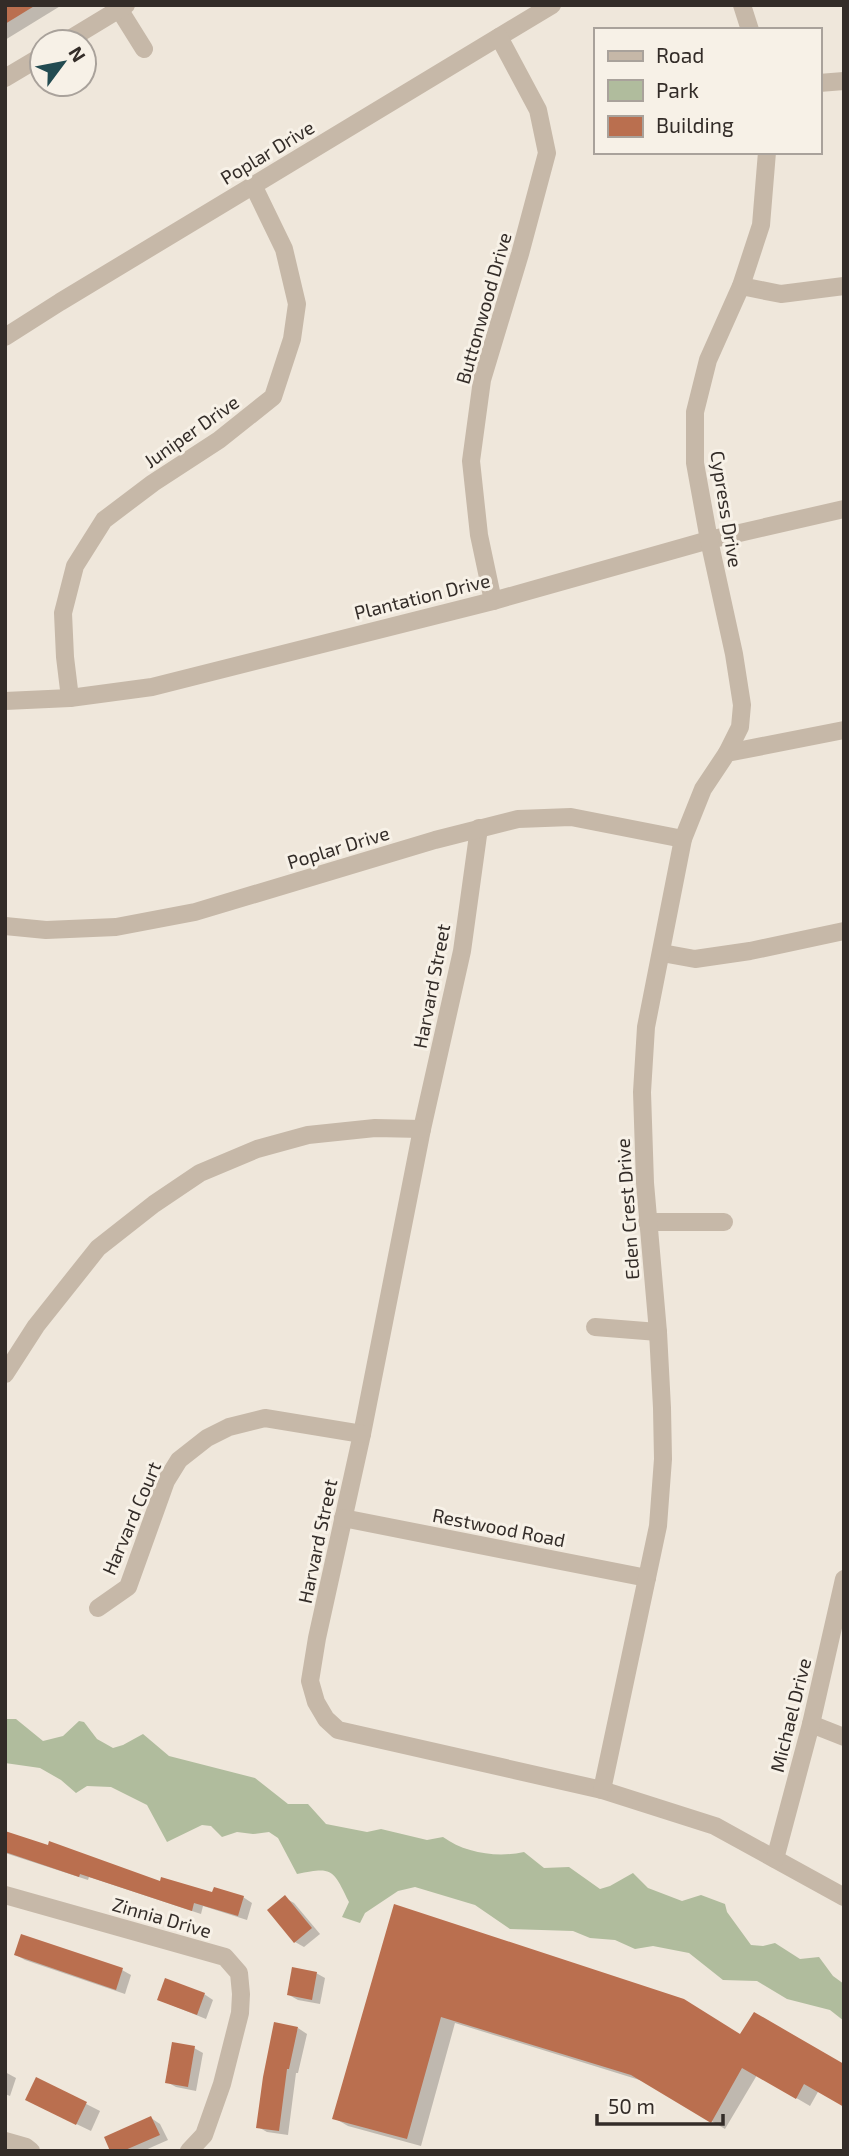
<svg xmlns="http://www.w3.org/2000/svg" width="849" height="2156" font-family="'Exo 2',sans-serif">
<rect width="100%" height="100%" fill="#efe7db"/>
<path fill="#b0bc9d" d="M5,1719h11l27,22 20,-5 16,-15 5,1 13,17 16,9 10,-3 20,-11 26,22 86,22 33,26h20l18,20 41,8 14,-3 46,11 16,-3c22,16 54,21 81,15l20,16 25,-1 31,22 10,-3 23,-13 15,15 34,13 19,-6 24,9 2,8 24,33 12,1 12,-3 25,16 19,-2 14,19 11,8v37l-14,-11 -43,-11 -30,-18 -34,-1 -34,-27 -36,-7 -18,3 -20,-9 -25,-2 -17,-7 -63,-2 -35,-24 -60,-18 -17,4 -33,22 -5,10 -18,-6 7,-15c-16,-32 -15,-36 -52,-28l-19,-36 -9,-6 -16,2 -16,-2 -15,5 -11,-11 -9,-1 -35,17 -20,-37 -36,-18 -24,-1 -11,7 -15,-13 -21,-12 -35,-5z"/>
<g fill="#0003">
<path d="M5,5h57l-57,35z"/>
<path d="M5,1832l156,51 53,12 29,2 9,6 -5,17 -44,-14 -2,8 -112,-37 -1,3 -83,-27z"/>
<path d="M285,1898l9,5 26,31 -16,13 -9,-5z"/>
<path d="M396,1907l287,94 136,89 -9,16 -53,-31 -32,54 -79,-47 -191,-59 -34,123 -73,-20 -14,-8z"/>
<path d="M16,1955l106,15 9,5 -6,19 -100,-34z"/>
<path d="M316,1973l9,5 -5,26 -22,-4 -9,-5z"/>
<path d="M204,1994l9,6 -7,19 -47,-19z"/>
<path d="M298,2028l9,6 -9,39h-2l-8,62 -21,-3 -9,-5z"/>
<path d="M194,2048l9,5 -7,38 -20,-4 -9,-5z"/>
<path d="M5,2072l11,6 -6,18 -5,-2z"/>
<path d="M37,2079l63,32 -9,20 -50,-24z"/>
<path d="M151,2118l9,6 8,16 -25,11h-31z"/>
</g>
<g fill="#ba6f4f">
<path d="M5,5h31l-31,19z"/>
<path d="M5,1831l43,14 1,-4 111,40 1,-4 51,15 2,-5 30,9 -6,20 -44,-13 -2,8 -112,-37 -1,3 -74,-25z"/>
<path d="M285,1895l27,33 -18,15 -27,-33z"/>
<path d="M394,1904l290,95 56,35 14,-22 90,52v43l-40,-23 -8,15 -54,-31 -31,55 -80,-48 -190,-58 -34,122 -75,-20z"/>
<path d="M21,1934l102,34 -7,22 -102,-35z"/>
<path d="M292,1967l25,5 -5,28 -25,-5z"/>
<path d="M165,1978l40,15 -8,22 -40,-15z"/>
<path d="M274,2022l24,5 -9,42h-2l-8,62 -23,-3 7,-51z"/>
<path d="M172,2042l23,4 -7,41 -23,-4z"/>
<path d="M36,2077l51,25 -11,23 -51,-25z"/>
<path d="M151,2116l9,19 -37,16h-13l-6,-14z"/>
</g>
<g fill="none" stroke-linecap="round" stroke-linejoin="round">
<g stroke="#c6b8a8" stroke-width="18">
<path d="M742,5l8,25"/>
<path d="M119,9l25,40"/>
<path d="M65,42l61,-37"/>
<path d="M5,78l37,-22"/>
<path d="M819,83l25,-2"/>
<path d="M741,286l40,8 63,-8"/>
<path d="M5,337l55,-35 492,-297"/>
<path d="M493,601l-14,-66 -8,-74 11,-81 38,-126 27,-101 -9,-43 -39,-73"/>
<path d="M70,698l-5,-41 -2,-44 12,-47 29,-46 49,-37 66,-43 54,-43 19,-58 5,-35 -13,-55 -31,-64"/>
<path d="M5,701l65,-3 82,-11 341,-86 216,-61 135,-31"/>
<path d="M727,753l13,-26 2,-22 -8,-51 -25,-114 -14,-77v-51l13,-52 33,-74 20,-61 6,-73"/>
<path d="M479,828l-17,123 -40,178 -60,305 -45,204 -7,43 6,21 10,17 12,11 264,60 113,36 129,71"/>
<path d="M5,926l41,4 70,-3 79,-15 240,-72 83,-21 53,-2 112,22"/>
<path d="M662,953l33,6 55,-8 94,-20"/>
<path d="M647,1222h77"/>
<path d="M595,1327l63,5"/>
<path d="M5,1374l31,-48 62,-78 56,-44 46,-31 57,-24 51,-14 67,-7 47,1"/>
<path d="M343,1518l304,60"/>
<path d="M98,1608l30,-21 38,-106 13,-21 28,-22 22,-11 36,-9 97,16"/>
<path d="M811,1724l33,13"/>
<path d="M602,1790l56,-264 5,-67 -1,-51 -4,-76 -13,-149 -3,-91 4,-65 37,-188 20,-50 24,-36 117,-23"/>
<path d="M775,1859l36,-135 33,-145"/>
<path d="M5,1895l220,62 14,16 2,21 -1,19 -18,71 -18,51 -15,16"/>
<path d="M5,2141l21,6 5,4"/>
</g>
</g>
<g text-anchor="middle" dominant-baseline="central" stroke-width="6" stroke-linejoin="round" paint-order="stroke">
<g font-size="19" fill="#332c28" stroke="#f7f1e7">
<text transform="translate(267 152) rotate(-31)">Poplar Drive</text>
<text transform="translate(483 308) rotate(-74)">Buttonwood Drive</text>
<text transform="translate(191 431) rotate(-35)">Juniper Drive</text>
<text transform="translate(727 509) rotate(81)">Cypress Drive</text>
<text transform="translate(422 596) rotate(-14)">Plantation Drive</text>
<text transform="translate(338 847) rotate(-17)">Poplar Drive</text>
<text transform="translate(431 986) rotate(-79)">Harvard Street</text>
<text transform="translate(627 1209) rotate(-94)">Eden Crest Drive</text>
<text transform="translate(131 1518) rotate(-67)">Harvard Court</text>
<text transform="translate(499 1527) rotate(11)">Restwood Road</text>
<text transform="translate(317 1541) rotate(-78)">Harvard Street</text>
<text transform="translate(790 1715) rotate(-76)">Michael Drive</text>
<text transform="translate(162 1917) rotate(16)">Zinnia Drive</text>
</g>
</g>
<rect width="849" height="2156" fill="none" stroke="#332c28" stroke-width="14"/>
<rect x="594" y="28" width="228" height="126" fill="#f7f1e7" stroke="#a9a29b" stroke-width="2"/>
<rect x="608" y="51" width="35" height="10" fill="#c6b8a8" stroke="#a9a29b" stroke-width="2"/>
<text x="656" y="63" font-size="21" fill="#332c28">Road</text>
<rect x="608" y="80" width="35" height="21" fill="#b0bc9d" stroke="#a9a29b" stroke-width="2"/>
<text x="656" y="98" font-size="21" fill="#332c28">Park</text>
<rect x="608" y="116" width="35" height="21" fill="#ba6f4f" stroke="#a9a29b" stroke-width="2"/>
<text x="656" y="133" font-size="21" fill="#332c28">Building</text>
<g transform="translate(63 63) rotate(58)"><circle r="33" fill="#f7f1e7" stroke="#a9a29b" stroke-width="2"/>
<path d="M0-5L12 26L0 18L-12 26Z" fill="#224b51"/>
<text y="-10" font-size="19" font-weight="bold" text-anchor="middle" fill="#332c28">N</text>
</g>
<path d="M597 2114v10h126v-10" fill="none" stroke="#332c28" stroke-width="3.5"/>
<text x="608" y="2114" font-size="21" fill="#332c28" stroke="#f7f1e7" stroke-width="5" paint-order="stroke">50 m</text>
</svg>
